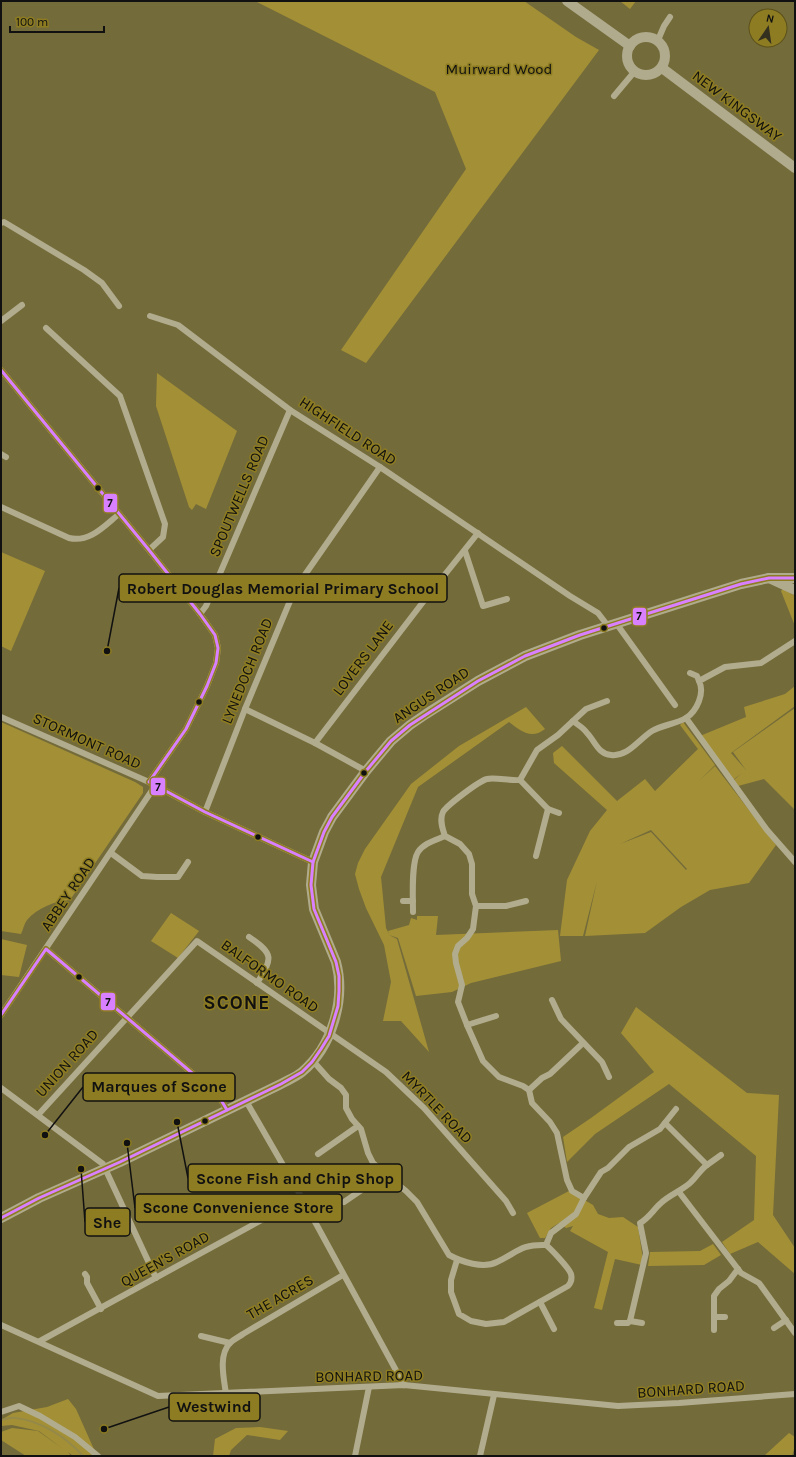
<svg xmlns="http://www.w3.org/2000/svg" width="796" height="1457" font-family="Karla,sans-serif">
<rect width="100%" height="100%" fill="#746b3a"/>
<g fill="#a39036" fill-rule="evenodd">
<path d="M255,1h269l52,36 23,13 -233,313 -25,-13 125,-181 -31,-77z"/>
<path d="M620,1h16l-6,8z"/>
<path d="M157,373l80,58 -31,78 -10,-5 -4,6 -3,-3 -33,-101z"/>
<path d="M1,552l44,19 -34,80 -10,-5z"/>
<path d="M783,589l12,7v30l-14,-35z"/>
<path d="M795,686v20l-64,47 15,17 -13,-18 62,-44v99l-1,2 -30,-30 -26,7 -4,-6 8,-7 -9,7 -33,-44 46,-19 -2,-10 41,-13z"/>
<path d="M526,707l19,22c-14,11 -24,2 -36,-7l-91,65 -37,90 5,51 3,6 -1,-3 21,-6 2,-7 6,2v-4h21l-2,19 122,-5 3,31 -90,22 -19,9 -36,4 -18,-58 -9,-3 8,4 32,113 -28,-31h-18l8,-39 -7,-37 -18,-37 -7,-19 -4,-15 3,-11 7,-14 46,-65 48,-38z"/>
<path d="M1,722l134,60 8,5v6l-73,107c-15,1 -33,8 -43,20 -3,4 -4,10 -6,14l-20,-3z"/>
<path d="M683,722l32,43 -16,16 16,-15 61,79 -27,38 -39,7 -29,17 -36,26 -60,3 12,-55 -14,55h-23l7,-56 23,-49 17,-21 -53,-47 -1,-10 9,-7 55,55 28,-22 10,12 43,-42 -18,-24zM651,830l36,39 -1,1 -35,-38 -31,12z"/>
<path d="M171,913l28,18 -21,27 -27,-17z"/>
<path d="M1,939l26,6 -8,32 -18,-2z"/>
<path d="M636,1007l111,86 32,2 -6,120 22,33v26l-37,-32 -28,12 -8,-12 32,-22 2,-64 -87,-72 -74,50 -28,28 -4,-25 28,-19 63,-46 -33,-39z"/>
<path d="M569,1191l24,14 5,9 11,4 14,-1 15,10 4,26v12l-27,-6 -13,51 -8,-2 14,-56 -38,-21 3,-5 -7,2 -7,-5 -8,5 -6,10h-5l-13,-25z"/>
<path d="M713,1244l8,11 -17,10 -56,1 2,-14 50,-1z"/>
<path d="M68,1399l8,10 21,47h-24l-5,-4 3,4h-45l-25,-16v-8l11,-4 26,3 25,18 -24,-18 -27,-6 -11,1v-6l12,-7 34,-6z"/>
<path d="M260,1427l28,4 -8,9 -33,-5 -16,15 -2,6h-16l2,-17 21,-11z"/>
<path d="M789,1433l6,4v9l-3,10h-28z"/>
</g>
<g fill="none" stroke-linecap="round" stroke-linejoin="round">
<path stroke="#95894a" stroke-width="2" d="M1,1420c5,-1 11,-3 15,-2 26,3 51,20 67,38"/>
<g stroke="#b2ac8e" stroke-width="6">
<path d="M658,40l6,-14 6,-9"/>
<path d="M614,96l21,-25"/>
<path d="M1,223l3,-1 80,48 18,13 17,23"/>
<path d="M150,316l28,9 112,85 90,57 190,129 28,17 10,13"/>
<path d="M1,321l21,-16"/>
<path d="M46,328l74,68 45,128 -2,13 -14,13"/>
<path d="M1,370l148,180 51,64 15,21 3,13 -2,15 -9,23 -21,43 -37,53"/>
<path d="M1,454l5,3"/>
<path d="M1,507l68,31c21,5 36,-13 50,-24"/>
<path d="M465,551l18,55 24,-7"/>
<path d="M200,614l6,-8 84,-196"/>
<path d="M616,623l59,82"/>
<path d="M690,673l7,3 2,5"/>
<path d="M245,709l70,34 51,28"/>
<path d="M1,717l148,65 56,30 108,50"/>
<path d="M686,718l81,112 28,32"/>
<path d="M573,721l13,-12 21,-8"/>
<path d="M315,743l108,-141 55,-69"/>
<path d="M520,780l28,29 -12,47"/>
<path d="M548,809l11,4"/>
<path d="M205,812l40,-103 50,-120 85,-122"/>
<path d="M111,853l31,23 15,1h21l10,-15"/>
<path d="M403,901h10"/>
<path d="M476,906h30l20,-5"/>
<path d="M413,912c0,-14 -2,-49 5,-60 6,-9 18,-12 27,-16"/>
<path d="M249,937c25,17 24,21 8,46"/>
<path d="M46,949l172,146 9,15"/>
<path d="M552,1000l9,19 41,43 7,15"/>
<path d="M1,1015l154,-229"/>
<path d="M467,1025l29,-9"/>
<path d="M313,1061l16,18 12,9 5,7v13l6,11 9,10 7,24 5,10 12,11 21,17 11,11 32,53c13,7 34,14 48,7 20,-9 23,-18 49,-17 5,4 23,23 25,29 1,4 0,9 -3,12l-64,36 -18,2 -15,-3 -12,-7 -8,-22v-12l6,-20"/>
<path d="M1,1088l102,76 53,114"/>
<path d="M529,1090l13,-12 8,-4 33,-31"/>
<path d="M246,1101l56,97 102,187"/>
<path d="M38,1115l159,-174 189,131 38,36 82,93 7,12"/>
<path d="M665,1123l42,42 14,-10"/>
<path d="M318,1154l40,-28"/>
<path d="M679,1192l62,81 18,10 36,50"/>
<path d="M584,1198l-12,-7 -5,-11 -10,-47 -7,-11 -18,-19 -3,-13 -6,-4 -24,-9 -16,-16 -16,-36 -9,-23 4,-17 -6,-22 -1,-9 3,-8 9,-8 6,-9 3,-23 -4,-12v-30l-3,-10 -9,-10 -15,-8c-2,-6 -6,-16 -2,-24 3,-6 36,-31 44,-33 7,-2 24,2 33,1l17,-30 21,-15 15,-14c5,4 11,7 14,12 8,8 11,21 24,22 17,2 27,-15 41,-24 10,-6 24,-7 34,-13 11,-7 19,-25 13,-37l26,-14 36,-4 34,-22"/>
<path d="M344,1202l41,-28"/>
<path d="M546,1245l5,-12 25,-19 8,-16 17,-26 7,-4 21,-21 31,-18 16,-20"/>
<path d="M85,1274l2,3v6l14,26"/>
<path d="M540,1302l14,27"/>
<path d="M714,1317h11"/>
<path d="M630,1321l16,-68 -6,-30c9,-5 13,-13 21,-20 8,-8 20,-12 29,-20 6,-5 10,-13 17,-18"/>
<path d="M617,1323h11l2,-2 12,2"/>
<path d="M1,1325l157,71 246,-11 214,21 61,-3 116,-9"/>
<path d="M774,1328l12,-8"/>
<path d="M714,1330v-34l5,-7 10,-8 9,-12"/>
<path d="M201,1336l29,7"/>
<path d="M40,1341l262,-143"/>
<path d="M226,1394c-2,-15 -8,-39 4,-51 4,-4 9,-6 13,-9l100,-59"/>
<path d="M1,1412l18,-6 21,10 35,21 23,19"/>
<path d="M355,1456l14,-69"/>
<path d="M480,1456l14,-61"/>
</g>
<g stroke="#b0ab8d" stroke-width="10">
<path d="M567,1l63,45"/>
<circle cx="646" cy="56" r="19"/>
<path d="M662,68l133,100"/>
<path d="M769,578l26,12"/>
<path d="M1,1218l38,-20 81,-36 161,-78c7,-4 15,-7 21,-12 30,-25 44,-73 34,-110l-22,-53 -3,-24 2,-23 11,-30 8,-15 34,-46 25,-30 19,-16 16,-11 52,-33 47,-25 55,-21 161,-51 28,-6h26"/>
</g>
<defs>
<g id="bus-1">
<path d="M1,370l148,180 51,64 15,21 3,13 -2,15 -9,23 -21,43 -37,53 56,30 108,50"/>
<path d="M1,1015l45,-66 172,146 9,15"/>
<path d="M1,1218l38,-20 81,-36 161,-78 21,-12 10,-10 9,-13 8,-13 9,-30 1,-15v-15l-3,-14 -22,-53 -3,-24 2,-23 11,-30 8,-15 34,-46 25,-30 19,-16 68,-44 47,-25 55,-21 161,-51 28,-6h26"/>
</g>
</defs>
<use href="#bus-1" stroke="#8d7c21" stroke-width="6"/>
<use href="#bus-1" stroke="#d880ff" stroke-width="3"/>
</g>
<g fill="#111" stroke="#8d7c21" stroke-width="1.5">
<circle cx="98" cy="488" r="3.5"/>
<circle cx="604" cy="628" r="3.5"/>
<circle cx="199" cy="702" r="3.5"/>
<circle cx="364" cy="773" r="3.5"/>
<circle cx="258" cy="837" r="3.5"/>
<circle cx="79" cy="977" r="3.5"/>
<circle cx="205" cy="1121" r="3.5"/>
</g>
<g text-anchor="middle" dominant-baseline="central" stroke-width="3" stroke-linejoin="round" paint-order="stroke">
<g font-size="15" fill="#111" stroke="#8d7c21">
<text x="499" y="69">Muirward Wood</text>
</g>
<g font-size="15" fill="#111" stroke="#8d7c21">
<text transform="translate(737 106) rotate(37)">NEW KINGSWAY</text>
<text transform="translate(348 431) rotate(33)">HIGHFIELD ROAD</text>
<text transform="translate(239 496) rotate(-67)">SPOUTWELLS ROAD</text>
<text transform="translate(363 658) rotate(-53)">LOVERS LANE</text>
<text transform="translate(247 671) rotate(-68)">LYNEDOCH ROAD</text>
<text transform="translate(431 695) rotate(-34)">ANGUS ROAD</text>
<text transform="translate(87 741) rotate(24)">STORMONT ROAD</text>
<text transform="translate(68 894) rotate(-56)">ABBEY ROAD</text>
<text transform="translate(270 976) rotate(35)">BALFORMO ROAD</text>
<text transform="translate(67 1063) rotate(-48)">UNION ROAD</text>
<text transform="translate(437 1107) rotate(46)">MYRTLE ROAD</text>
<text transform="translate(165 1259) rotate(-29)">QUEEN'S ROAD</text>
<text transform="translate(280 1297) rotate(-30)">THE ACRES</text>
<text transform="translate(369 1376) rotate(-1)">BONHARD ROAD</text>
<text transform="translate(691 1389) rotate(-4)">BONHARD ROAD</text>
</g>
<g font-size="19" font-weight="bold" letter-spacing="1" fill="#111" stroke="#8d7c21">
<text x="237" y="1003">SCONE</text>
</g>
</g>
<path fill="none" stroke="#111" stroke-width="1.5" d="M107 651L119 588M45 1135L83 1087M177 1122L188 1178M127 1143L135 1208M81 1169L85 1222M104 1429L169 1407"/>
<g fill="#111" stroke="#8d7c21" stroke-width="1.5">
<circle cx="107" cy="651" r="4"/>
<circle cx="45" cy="1135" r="4"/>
<circle cx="177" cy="1122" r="4"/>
<circle cx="127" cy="1143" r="4"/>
<circle cx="81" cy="1169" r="4"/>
<circle cx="104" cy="1429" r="4"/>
</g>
<g fill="#8d7c21" stroke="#111" stroke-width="1.5">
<rect x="119" y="574" width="328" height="28" rx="4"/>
<rect x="83" y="1073" width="152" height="28" rx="4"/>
<rect x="188" y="1164" width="214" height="28" rx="4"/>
<rect x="135" y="1194" width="207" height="28" rx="4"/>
<rect x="85" y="1208" width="45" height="28" rx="4"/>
<rect x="169" y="1393" width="91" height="28" rx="4"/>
</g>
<g font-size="16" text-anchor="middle" font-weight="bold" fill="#111">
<text x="283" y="594">Robert Douglas Memorial Primary School</text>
<text x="159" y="1092">Marques of Scone</text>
<text x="295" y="1184">Scone Fish and Chip Shop</text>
<text x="238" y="1213">Scone Convenience Store</text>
<text x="107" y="1228">She</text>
<text x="214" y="1412">Westwind</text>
</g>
<g stroke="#8d7c21" stroke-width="1.5">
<rect x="103" y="493" width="15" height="20" rx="4" fill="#d880ff"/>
<rect x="632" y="607" width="15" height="19" rx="4" fill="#d880ff"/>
<rect x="150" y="777" width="16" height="19" rx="4" fill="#d880ff"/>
<rect x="100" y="992" width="16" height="19" rx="4" fill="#d880ff"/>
</g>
<g font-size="11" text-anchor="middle" font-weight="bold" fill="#111">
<text x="110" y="507">7</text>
<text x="639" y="620">7</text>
<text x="158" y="791">7</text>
<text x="108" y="1006">7</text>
</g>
<rect width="796" height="1457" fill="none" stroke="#111111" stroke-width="4"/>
<g transform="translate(768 28) rotate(13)"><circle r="19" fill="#8d7c21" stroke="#5b511b"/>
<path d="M0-3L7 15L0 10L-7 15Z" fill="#34301f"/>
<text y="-6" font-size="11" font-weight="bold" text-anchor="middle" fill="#111111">N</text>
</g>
<path d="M10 26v6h94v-6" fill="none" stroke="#111111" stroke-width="2"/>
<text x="16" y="26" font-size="12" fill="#111111" stroke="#8d7c21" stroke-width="3" paint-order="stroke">100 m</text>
</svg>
